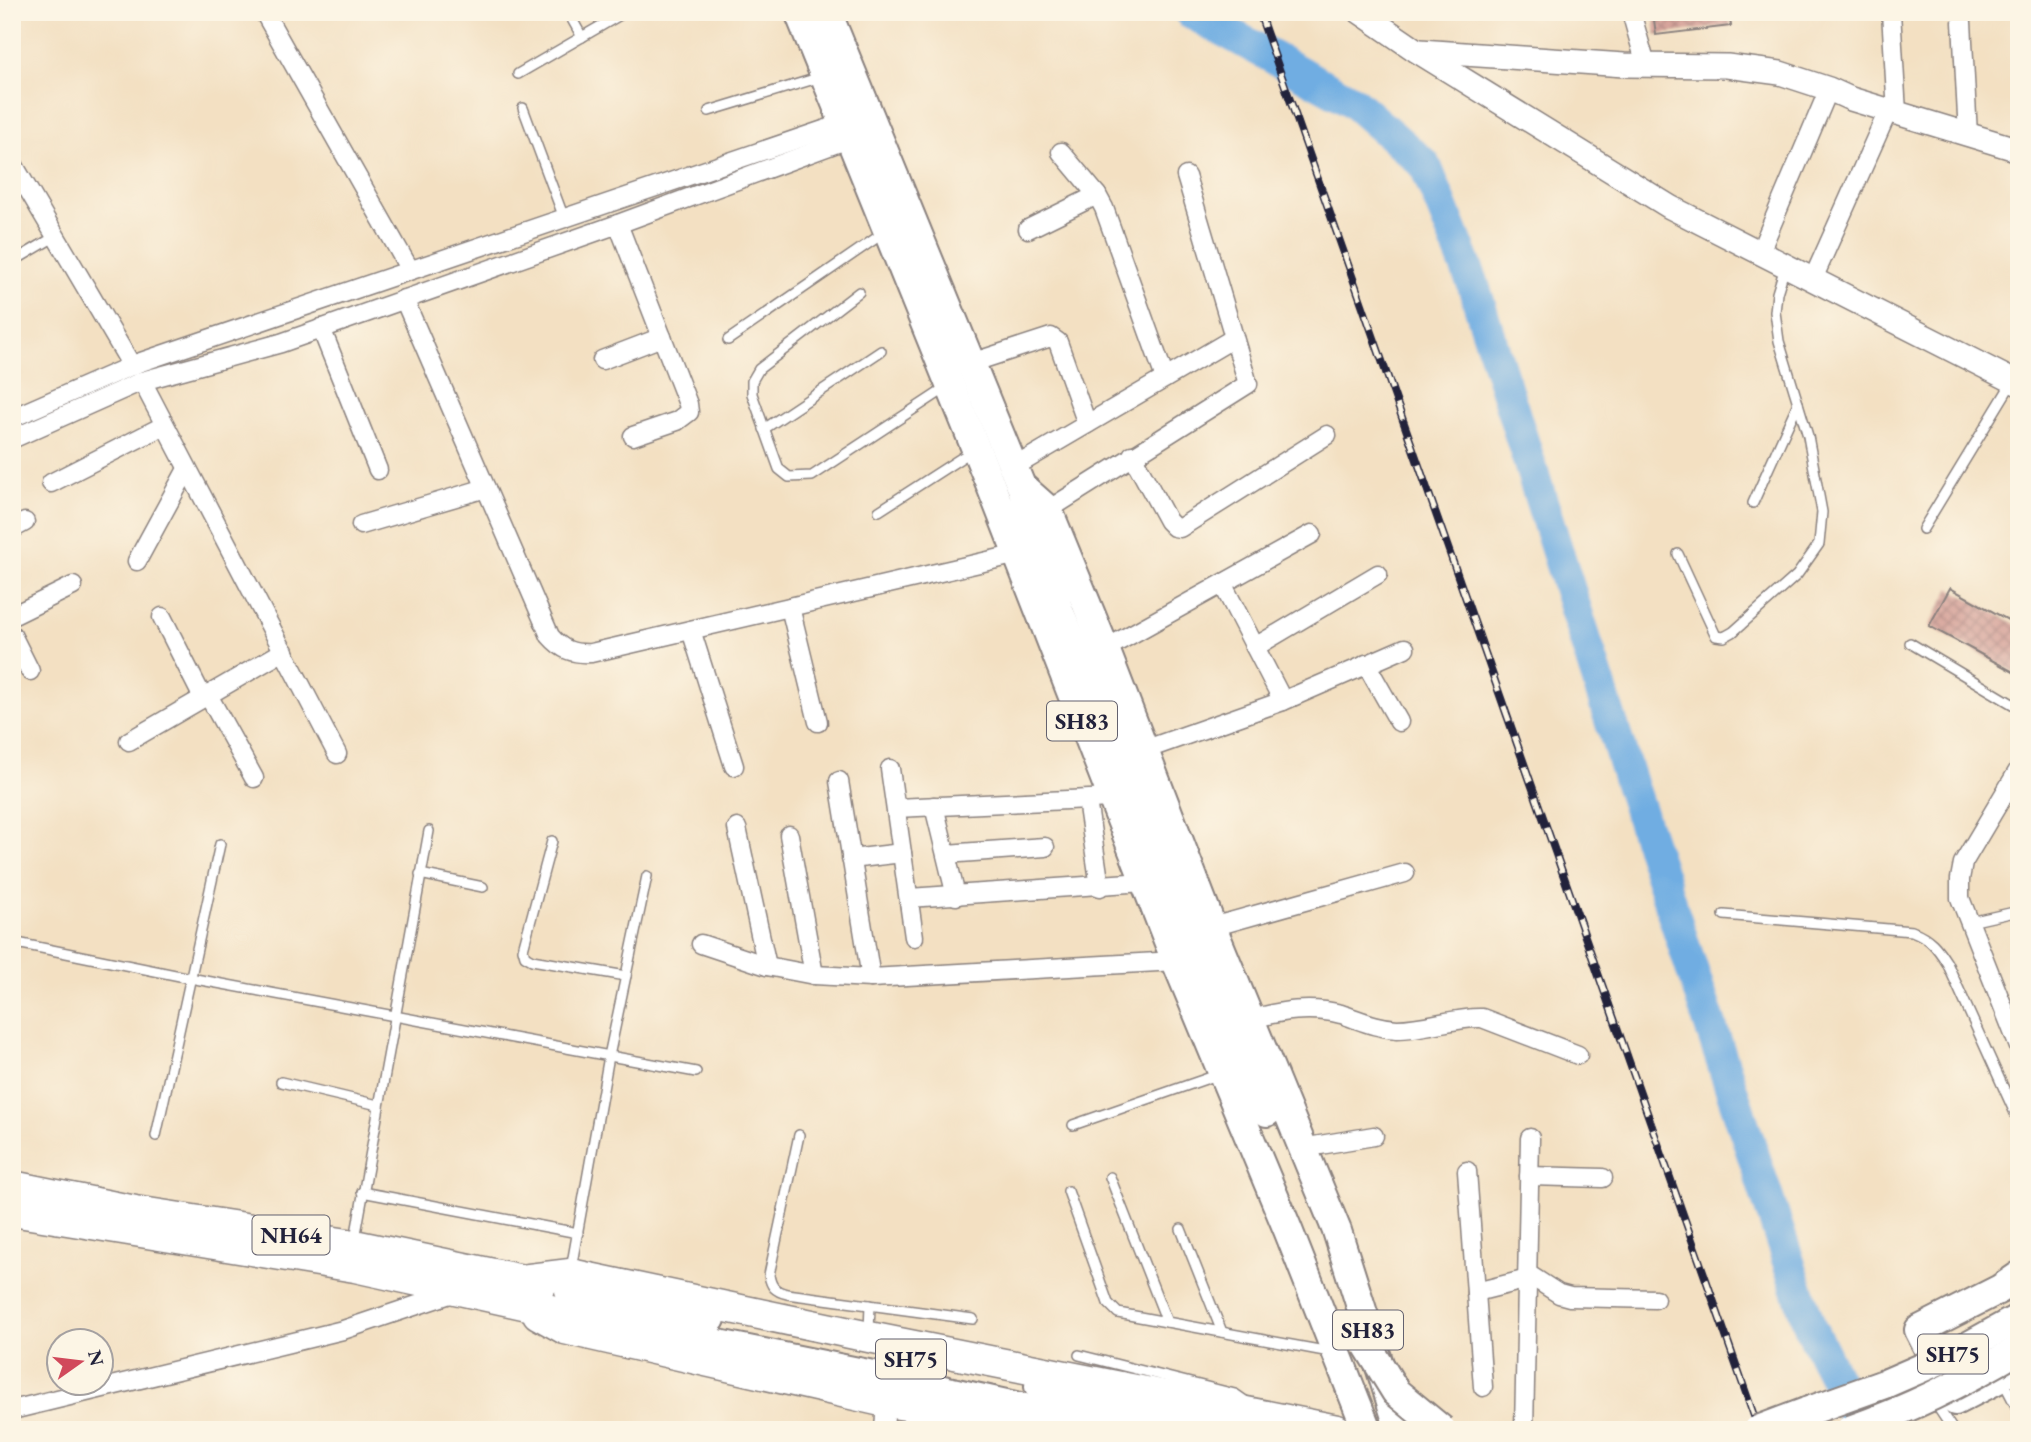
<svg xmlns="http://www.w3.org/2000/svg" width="2031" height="1442" font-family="'EB Garamond',serif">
<defs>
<pattern id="building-cross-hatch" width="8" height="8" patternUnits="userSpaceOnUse" patternTransform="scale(1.75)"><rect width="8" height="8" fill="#d29991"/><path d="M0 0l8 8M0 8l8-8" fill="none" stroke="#aa7c78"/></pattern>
</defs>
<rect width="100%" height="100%" fill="#fcf5e5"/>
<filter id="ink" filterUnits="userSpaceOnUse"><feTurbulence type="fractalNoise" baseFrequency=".0143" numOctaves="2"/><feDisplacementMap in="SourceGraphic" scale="14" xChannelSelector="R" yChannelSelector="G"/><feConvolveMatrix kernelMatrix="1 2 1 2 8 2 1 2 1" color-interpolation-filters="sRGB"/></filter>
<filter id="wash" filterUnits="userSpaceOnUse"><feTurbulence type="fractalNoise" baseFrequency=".00686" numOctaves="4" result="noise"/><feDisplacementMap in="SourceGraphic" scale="28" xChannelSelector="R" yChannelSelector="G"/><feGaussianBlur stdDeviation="1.57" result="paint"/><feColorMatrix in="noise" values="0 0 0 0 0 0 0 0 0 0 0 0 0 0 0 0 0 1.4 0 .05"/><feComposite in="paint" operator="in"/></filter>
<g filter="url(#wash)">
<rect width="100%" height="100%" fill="#f3e0c2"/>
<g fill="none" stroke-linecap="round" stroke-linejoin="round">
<path stroke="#70ade2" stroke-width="33" d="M1190,12l162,89 73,64 47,116 159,504 179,542 51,103"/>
</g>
<g id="blocks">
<g fill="url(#building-cross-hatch)">
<path d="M1653,12h76l2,14 -75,9z"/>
<path d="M1950,588l69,38v49l-90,-49z"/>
</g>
</g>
</g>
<g filter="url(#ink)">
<use href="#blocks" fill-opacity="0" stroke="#8a817e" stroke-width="2"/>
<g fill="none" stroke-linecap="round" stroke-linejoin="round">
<defs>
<g id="service">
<path d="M568,12l14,25"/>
<path d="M518,74l107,-62"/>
<path d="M523,108l41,110"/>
<path d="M709,111l112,-34"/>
<path d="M12,195l14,-8"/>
<path d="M12,262l44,-26"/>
<path d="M859,292l-100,77 -7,12v13l27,75 10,8 23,-1 134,-88"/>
<path d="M728,340l157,-108"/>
<path d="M764,429l117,-78"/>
<path d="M1753,503l45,-100"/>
<path d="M879,511l93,-60"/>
<path d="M1923,529l90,-148"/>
<path d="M1678,554l38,82 8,1 9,-5 64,-57 22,-31 3,-32 -14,-76 -29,-95 -4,-29 2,-19 8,-26"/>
<path d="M1910,643l109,65"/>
<path d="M552,841l-29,108 2,7 7,4 94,16"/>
<path d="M420,874l63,13"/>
<path d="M1724,915l188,16c18,7 25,16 35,32l72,159"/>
<path d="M1970,922l49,-11"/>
<path d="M12,942l178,36 506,94"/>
<path d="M281,1082l97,23"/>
<path d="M1073,1125l147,-51"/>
<path d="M799,1135l-30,140c2,12 6,16 18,19l186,25"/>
<path d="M156,1136l64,-292"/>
<path d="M1110,1177l57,145"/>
<path d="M1068,1191l40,112 10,10 212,39"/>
<path d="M362,1192l216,41"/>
<path d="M1181,1229l41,103"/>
<path d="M355,1239l74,-408"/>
<path d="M571,1269l38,-213 38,-180"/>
<path d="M869,1332l1,-27"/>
<path d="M1079,1355l156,39 10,7"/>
<path d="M2005,1385l14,27"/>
<path d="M1939,1409l14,21"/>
</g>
<g id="minor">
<path d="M264,12l146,258"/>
<path d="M1631,12l15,53"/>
<path d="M1891,12l6,101"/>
<path d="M1962,22l6,113"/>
<path d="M1061,152l36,43 7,13 61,170"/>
<path d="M12,162l120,204"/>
<path d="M618,224l70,180 1,8 -12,9 -44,15"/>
<path d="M1028,229l69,-34"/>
<path d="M1760,252l69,-163"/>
<path d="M1813,279l75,-168"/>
<path d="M404,299l146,337c12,14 23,18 41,17l427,-99"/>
<path d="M321,328l57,142"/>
<path d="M602,360l60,-23"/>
<path d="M971,363l80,-26 7,5 29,82"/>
<path d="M142,381l195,373"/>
<path d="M12,418l126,-55 715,-243"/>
<path d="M12,439l130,-58 139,-38 337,-119 241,-89"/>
<path d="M1132,455l36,66 6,6 6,1 147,-93"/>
<path d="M1014,467l220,-129"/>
<path d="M51,483l112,-57"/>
<path d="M1048,510l200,-126 -62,-208"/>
<path d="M361,525l125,-37"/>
<path d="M12,529l13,-7"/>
<path d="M137,561l50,-92"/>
<path d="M1223,585l60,116"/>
<path d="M790,607l28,115"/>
<path d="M12,616l61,-30"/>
<path d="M162,617l41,81"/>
<path d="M691,630l43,136"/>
<path d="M12,635l18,36"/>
<path d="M1255,647l123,-73"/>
<path d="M1105,649l207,-115"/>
<path d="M1366,664l33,58"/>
<path d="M208,695l46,83"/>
<path d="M129,741l155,-90"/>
<path d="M1144,750l139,-49 122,-53"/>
<path d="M890,769l24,168"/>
<path d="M2019,769l-56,94 -3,16v19l59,149"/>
<path d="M839,781l32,197"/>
<path d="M1087,800l13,87"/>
<path d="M934,806l22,90"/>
<path d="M896,808l215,-10"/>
<path d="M737,828l30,138"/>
<path d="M789,835l25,140"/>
<path d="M946,854l99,-7"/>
<path d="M851,859l51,-6"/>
<path d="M909,898l235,-16"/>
<path d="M1212,927l193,-54"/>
<path d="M701,944l66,22 47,9 57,3 305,-17"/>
<path d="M1251,1019c30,-8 59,-13 90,-5 19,6 35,14 56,15 30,0 57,-12 85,-11l96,37"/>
<path d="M1302,1148l72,-12"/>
<path d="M1467,1171l16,216"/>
<path d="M1529,1176l74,2"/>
<path d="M1528,1274l31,20 11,3 85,2"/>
<path d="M1476,1292l52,-13"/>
<path d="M12,1410l331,-80 110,-37"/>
<path d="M884,1430l2,-28"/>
<path d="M1524,1430l6,-292"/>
</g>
<g id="tertiary">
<path d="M1360,12l57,39 253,156 349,177"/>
<path d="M1420,51l204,14 103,1 53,7 49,16 22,10 168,51"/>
</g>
<g id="primary">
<path d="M799,12l190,469 187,480 112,269 79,200"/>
<path d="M827,12l194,474 27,24 57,139 107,278 125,304 63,199"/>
<path d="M1023,492l36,119 36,80 172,421"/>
<path d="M2019,1276l-19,13 -81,41 36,71 43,-22 21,-16"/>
<path d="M569,1290l142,29"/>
<path d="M564,1313l329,66 232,51"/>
<path d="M1039,1386l213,44"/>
<path d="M1806,1412l81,-29"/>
</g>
<g id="trunk">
<path d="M12,1186l123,25 219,34 188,39"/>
<path d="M12,1211l343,56 209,46"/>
<path d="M521,1280l49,-6 299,63 468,93"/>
<path d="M538,1314l27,15 321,73 59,9 78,19"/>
</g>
</defs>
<use href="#service" stroke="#8a817e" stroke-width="12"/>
<use href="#minor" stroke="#8a817e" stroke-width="21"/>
<use href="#tertiary" stroke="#8a817e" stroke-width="26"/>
<use href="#primary" stroke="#8a817e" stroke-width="32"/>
<use href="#trunk" stroke="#8a817e" stroke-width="33"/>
<use href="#service" stroke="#fff" stroke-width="9"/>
<use href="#minor" stroke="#fff" stroke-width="18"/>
<use href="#tertiary" stroke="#fff" stroke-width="23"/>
<use href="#primary" stroke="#fff" stroke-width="28"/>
<use href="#trunk" stroke="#fff" stroke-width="30"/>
<defs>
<path id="rail" d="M1259,12l500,1418"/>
</defs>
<use href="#rail" stroke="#22223b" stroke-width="8"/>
<use href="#rail" stroke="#fcf5e5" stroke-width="5" stroke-dasharray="16" stroke-linecap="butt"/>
<defs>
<g id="primary-bridge">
<path d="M1367,1345l29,47 46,38"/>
<path d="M1887,1383l67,-29 63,-35"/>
<path d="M1758,1430l48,-18"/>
<path d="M1850,1430c60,-21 114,-48 169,-81"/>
</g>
</defs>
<use href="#primary-bridge" stroke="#8a817e" stroke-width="32" stroke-linecap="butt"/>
<use href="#primary-bridge" stroke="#fff" stroke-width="28"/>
</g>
</g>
<g text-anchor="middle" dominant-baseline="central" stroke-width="6" stroke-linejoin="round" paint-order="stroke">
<g fill="#fcf5e5" stroke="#63616e" stroke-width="2">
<rect x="1047" y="701.5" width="70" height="39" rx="5"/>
<rect x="252.5" y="1215.5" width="77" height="39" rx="5"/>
<rect x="1333" y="1310.5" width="70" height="39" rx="5"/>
<rect x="1918" y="1334.5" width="70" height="39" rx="5"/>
<rect x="876" y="1339.5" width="70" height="39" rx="5"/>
</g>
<g font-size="23" font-weight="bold" fill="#22223b">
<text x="1082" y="721">SH83</text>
<text x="291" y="1235">NH64</text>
<text x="1368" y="1330">SH83</text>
<text x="1953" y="1354">SH75</text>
<text x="911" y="1359">SH75</text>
</g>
</g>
<rect width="2031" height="1442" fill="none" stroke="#fcf5e5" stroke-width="42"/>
<g transform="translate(80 1362) rotate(76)"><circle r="33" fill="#fcf5e5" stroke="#a5a1a1" stroke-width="2"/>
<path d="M0-5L12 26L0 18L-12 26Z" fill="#d1495b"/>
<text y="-10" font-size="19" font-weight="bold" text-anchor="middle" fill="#22223b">N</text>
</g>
</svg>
